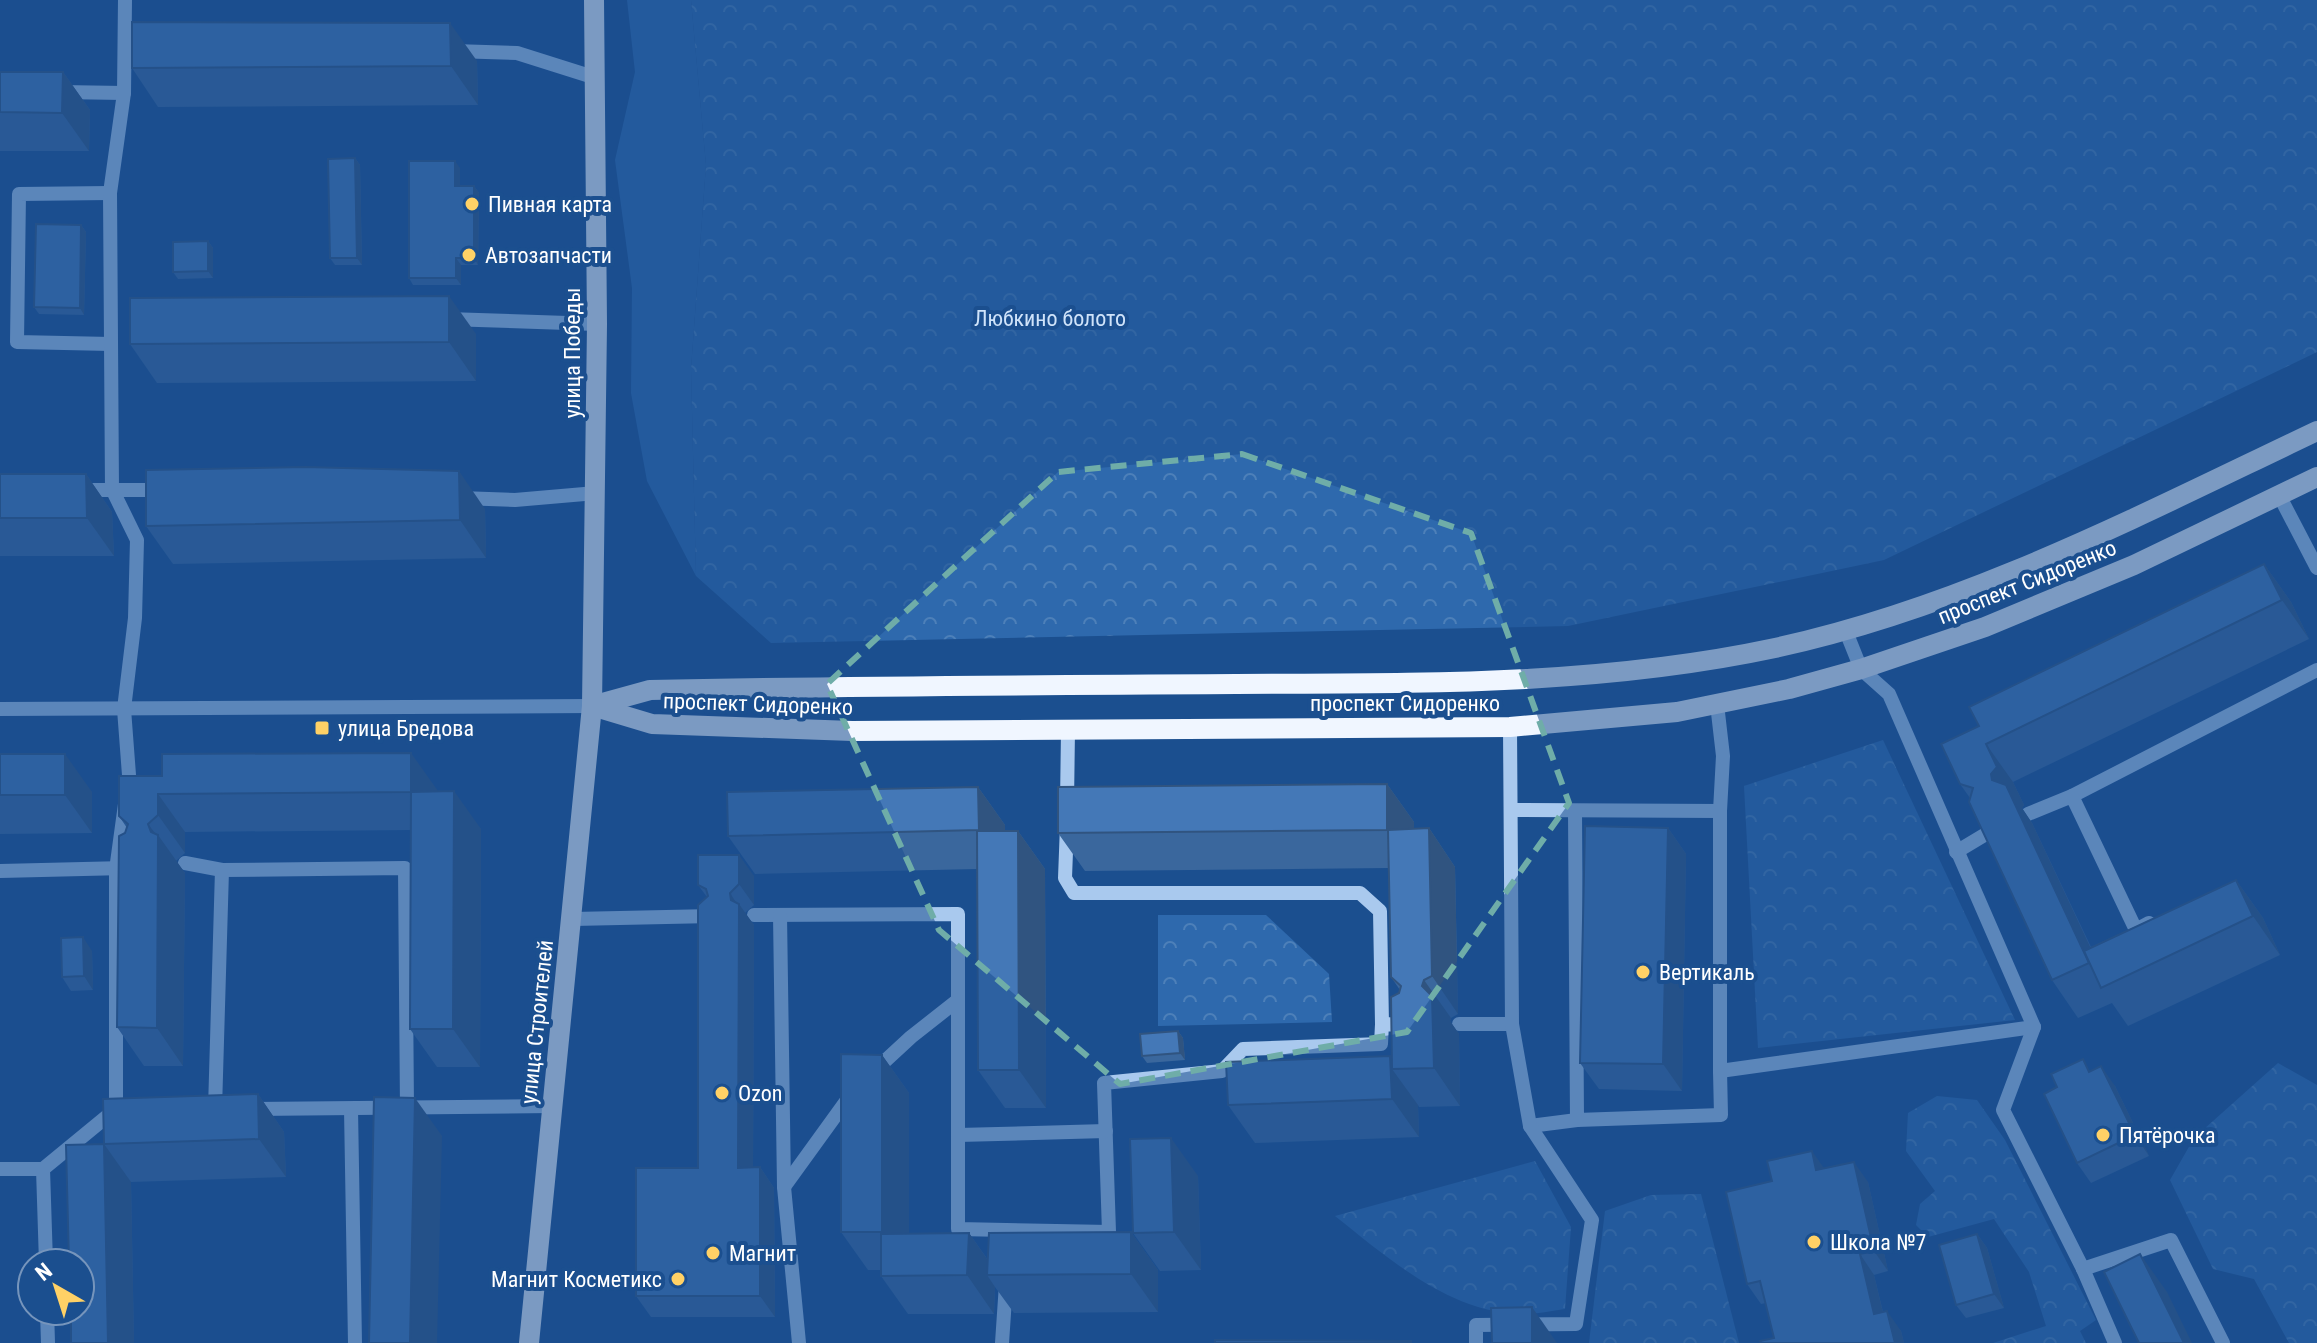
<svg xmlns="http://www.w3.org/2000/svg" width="2317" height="1343" font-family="'Roboto Condensed',sans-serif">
<defs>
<pattern id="forest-crowns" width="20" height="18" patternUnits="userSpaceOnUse" patternTransform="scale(2)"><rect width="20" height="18" fill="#2e69ad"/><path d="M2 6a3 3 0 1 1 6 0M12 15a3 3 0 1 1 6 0" fill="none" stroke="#4d80b9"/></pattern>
</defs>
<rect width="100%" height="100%" fill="#1b4f8f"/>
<path fill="#2e69ad" d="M627,0h64l15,165 -15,204 5,207 -49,-95 -16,-88 1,-105 -17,-128 20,-88z"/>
<g fill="url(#forest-crowns)">
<path d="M691,0h1626v352l-433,208 -316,66 -797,17 -75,-67 -5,-207 15,-204z"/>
<path d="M1883,740l132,280 -257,28 -14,-262z"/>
<path d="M1158,915h108l63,59 3,48 -174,4z"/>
<path d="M2278,1063l39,22v258h-28l-35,-64 -41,-10 -43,-89 24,-42z"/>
<path d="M1937,1096l40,4 28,40 91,180 -16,11 6,12h-93l53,-17 -17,-54 -35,-53 -66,18 -12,-12 4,-21 15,-13 -29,-40 2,-38z"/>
<path d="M1535,1161l36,66 -6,82c-14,2 -28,5 -42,5 -72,0 -135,-56 -188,-98z"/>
<path d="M1701,1194l38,149h-150l16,-132 46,-16z"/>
</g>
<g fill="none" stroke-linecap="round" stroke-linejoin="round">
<g stroke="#a9c9ee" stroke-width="14">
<path d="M453,51l64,2 76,24"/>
<path d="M60,92l64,1"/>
<path d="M110,193l-91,1 -2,148 94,2"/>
<path d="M447,319l150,5"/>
<path d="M81,490h83"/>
<path d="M2279,495l38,73"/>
<path d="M460,498l55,2 81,-7"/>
<path d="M1845,629l16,40 28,25 145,333 -31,83 80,159 88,-29 52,103"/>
<path d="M0,709l592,-3"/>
<path d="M2072,796l245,-126"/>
<path d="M1067,804l1,-74"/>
<path d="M1512,810l208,1 3,-55 -6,-52"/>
<path d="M1575,811l2,309 144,-5 -1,-44"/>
<path d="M1720,811v260l314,-44"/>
<path d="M2028,814l44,-18 64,134 13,-7"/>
<path d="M1067,825l-2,53 9,15h286l20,18 2,113"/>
<path d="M1956,852l35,-21"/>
<path d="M185,863l37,7 183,-2 2,241"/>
<path d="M0,871l125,-3"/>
<path d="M754,915l204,-1v315l151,3 -5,-149 118,-12 21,-22 138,-5 1,-20 27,1"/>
<path d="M780,915l4,272 15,156"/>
<path d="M573,919l140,-3"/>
<path d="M1459,1024h53"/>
<path d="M872,1073l39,-36 47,-37"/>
<path d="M215,1109l7,-239"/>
<path d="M249,1109l303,-3"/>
<path d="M351,1109l4,234"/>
<path d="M1530,1126l47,-6"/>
<path d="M958,1135l148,-4"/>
<path d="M0,1169h43"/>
<path d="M784,1187l68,-94"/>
<path d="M46,1263l-3,-94 73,-60v-239l13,-95 -5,-66 11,-91 2,-78 -25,-51 -2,-296 14,-100 1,-93"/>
<path d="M2083,1269l32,74"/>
<path d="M47,1311l1,32"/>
<path d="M1002,1343l4,-59"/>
<path d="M1476,1343v-18l100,-1 16,-104 -62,-94 -18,-102 -2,-297"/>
</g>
<g stroke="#f0f6ff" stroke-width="20">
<path d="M592,706l60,18 200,7 658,-4 167,-15 112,-23 72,-20 124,-42 149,-62 183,-88"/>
<path d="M592,706l58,-16c196,-4 390,-5 586,-6 181,-1 361,2 539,-36 190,-41 367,-134 542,-217"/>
<path d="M529,1343l63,-637 5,-382 -3,-324"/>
</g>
</g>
<g fill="#3a679d">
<path d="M477,61l1,44 -320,2 -26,-39z"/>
<path d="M0,72h63l27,38 -1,41h-89z"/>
<path d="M355,158l5,7 2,100h-27l-5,-7z"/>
<path d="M460,168v18h14l5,7 -1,72h-17v20h-48l-4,-7z"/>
<path d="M81,225l5,7 -2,83 -45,-1 -5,-7z"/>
<path d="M208,241l5,7v30l-35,1 -5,-7z"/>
<path d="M476,334v47l-319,2 -27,-39z"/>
<path d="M0,474h86l26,38 2,44h-114z"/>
<path d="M485,509l1,49 -313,6 -27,-38z"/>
<path d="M2264,564l27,38 18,37 -296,143 11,23 -2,3 10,15 59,124 145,-67 27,38 17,37 -152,71 -16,-23 -34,15 -26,-38 -82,-182 -10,-14 19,-58z"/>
<path d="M0,754l92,38v41l-92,1z"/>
<path d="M119,776l319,15 43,38 -1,238h-43l-27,-38 1,-199 -226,2v21l-9,8 9,12 -2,193h-39l-27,-39 8,-194 2,-5 -8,-12z"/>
<path d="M1387,784l27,38v7l15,-1 26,39 3,147 -7,4 -1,3 9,13 1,72 -41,1 -1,-2 1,32 -164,6 -27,-38 164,-46 8,-69 -9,-13 -2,-109 -304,3 -27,-38z"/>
<path d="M978,787l27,38v6h13l27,38 1,239h-41l-27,-38v-201l-223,5 -27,-38z"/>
<path d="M1668,828l18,26 -4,237 -83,-2 -19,-26z"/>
<path d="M754,876v29l-9,8 9,12 -1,242h7l14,21 1,129h-124l-15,-21 62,-128 9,-271 -9,-12z"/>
<path d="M92,951l1,39 -22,1 -9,-14z"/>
<path d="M1178,1031l5,7 2,22 -38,3 -5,-7z"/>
<path d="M882,1055l27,38v141l60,-1 19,27 143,-28 27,38v42l-144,1 -19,-26 -1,27h-86l-27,-38v-6h-13l-27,-38z"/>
<path d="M2091,1071l24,15 34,70 -58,27 -14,-20z"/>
<path d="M258,1094l26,38 2,45 -155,5 3,161h-63l33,-199z"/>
<path d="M1824,1169l44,13 20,89 -14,4 9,37 18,19 3,12h-143l13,-5 -8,-35 -5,1 -14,-20z"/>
<path d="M1198,1176l3,94 -41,1 -27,-38z"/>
<path d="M1977,1234l10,14 17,60 -38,10 -10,-13z"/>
</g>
<g fill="#305480">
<path d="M450,23l27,38 1,44 -27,-39z"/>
<path d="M63,72l27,38 -1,41 -27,-38z"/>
<path d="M355,158l5,7 2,100 -5,-7z"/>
<path d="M455,161l5,7v25l-5,-7z"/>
<path d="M474,186l5,7 -1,72 -4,-7z"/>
<path d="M81,225l5,7 -2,83 -4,-7z"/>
<path d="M208,241l5,7v30l-5,-7z"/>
<path d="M456,258l5,7v20l-5,-7z"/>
<path d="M449,296l27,38v47l-27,-39z"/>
<path d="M459,471l26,38 1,49 -26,-38z"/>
<path d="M86,474l26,38 2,44 -27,-38z"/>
<path d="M2264,564l27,38 18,37 -27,-39z"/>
<path d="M1986,744l27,38 11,23 -2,3 10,15 76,162 -3,1 -16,-23 -97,-183z"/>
<path d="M411,753l27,38 -27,1z"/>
<path d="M65,754l27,38v41l-27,-38z"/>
<path d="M1387,784l27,38v46l-27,-38z"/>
<path d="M978,787l27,38 1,44 -27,-39z"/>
<path d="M454,791l27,38 -1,238 -27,-38z"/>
<path d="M158,794l27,38v21l-27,-38z"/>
<path d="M148,824l10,13v-2l27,38 -2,193 -26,-38 -6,-196z"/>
<path d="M1429,828l26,39 3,147 -26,-38z"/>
<path d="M1668,828l18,26 -4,237 -19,-27z"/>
<path d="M1018,831l27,38 1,239 -27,-38z"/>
<path d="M739,855l15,21v29l-15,-21z"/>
<path d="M2236,880l27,38 17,37 -27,-39z"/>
<path d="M730,893l9,14v-3l15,21 -1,263 -15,-20 -7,-268z"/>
<path d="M83,937l9,14 1,39 -9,-14z"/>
<path d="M1424,980l27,38 -1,3 9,13 1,72 -26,-38 -12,-82z"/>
<path d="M1178,1031l5,7 2,22 -5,-7z"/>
<path d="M882,1055l27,38v177l-27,-38z"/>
<path d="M1390,1056l9,12 -7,1 26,36 1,32 -27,-38z"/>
<path d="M2101,1066l14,20 34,70 -14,-21z"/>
<path d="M258,1094l26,38 2,45 -27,-38z"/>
<path d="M415,1098l27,38 -5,207h-27z"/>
<path d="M1171,1138l27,38 3,94 -27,-38z"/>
<path d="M104,1144l27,38 3,161h-26z"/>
<path d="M1812,1151l14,20 -10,-1z"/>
<path d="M1854,1162l14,20 20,89 -14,-20z"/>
<path d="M760,1167l14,21 1,129 -15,-21z"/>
<path d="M1131,1232l27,38v42l-27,-38z"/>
<path d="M969,1233l27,39 -9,3 8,12 -1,27 -27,-39z"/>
<path d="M1977,1234l10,14 17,60 -10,-14z"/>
<path d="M1860,1254l14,21 14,59 -14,-20z"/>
<path d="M2140,1254l27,38 25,51h-8z"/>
<path d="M1532,1307l25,36h-25z"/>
<path d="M1887,1311l14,20 3,12h-9z"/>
</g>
<g fill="#4478b7" stroke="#305480" stroke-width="2">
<path d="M132,22l318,1 1,43 -319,2z"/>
<path d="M0,72h63l-1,41 -62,-1z"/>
<path d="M355,158l2,100h-27l-2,-99z"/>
<path d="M409,161h46v25h19v72h-18v20h-47z"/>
<path d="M36,224l45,1 -1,83 -46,-1z"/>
<path d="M208,241v30l-35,1v-30z"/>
<path d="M449,296v46l-319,2v-46z"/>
<path d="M305,467l154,4 1,49 -314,6v-56z"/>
<path d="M0,474h86l1,44h-87z"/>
<path d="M2264,564l18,36 -296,144 11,23 -6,7 1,6 14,5 83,178 -37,17 -83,-178 4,-14 -13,-4 -19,-40 38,-18 -10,-19z"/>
<path d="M411,753v39l-253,2v21l-10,9 3,8 7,3 -1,193 -40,-1 2,-191 6,-3 3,-9 -9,-8v-40h43v-22z"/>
<rect x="0" y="754" width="65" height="41"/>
<path d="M1387,784v46l-329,3v-46z"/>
<path d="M978,787l1,43 -251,6 -1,-44z"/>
<path d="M454,791l-1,238h-43l1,-237z"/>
<path d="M1585,826l83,2 -5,236 -83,-1z"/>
<path d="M1429,828l3,148 -8,4 -2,6 10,10 2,72 -42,1 -1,-72 8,-4 2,-7 -10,-9 -3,-147z"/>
<path d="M977,831h41l1,239h-41z"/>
<path d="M698,855h41v29l-9,9 1,7 8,4 -1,264 22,-1v129h-124v-128h62v-263l10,-9 -2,-7 -8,-4z"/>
<path d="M2236,880l17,36 -152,72 -17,-37z"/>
<path d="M83,937l1,39 -22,1 -1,-39z"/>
<path d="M1178,1031l2,22 -38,3 -2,-22z"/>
<path d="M841,1054l41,1v177h-41z"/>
<path d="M1390,1056l2,43 -164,6 -2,-43z"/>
<path d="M2083,1059l6,13 12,-6 34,69 -58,28 -33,-69 13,-7 -6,-13z"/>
<path d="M258,1094l1,45 -155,5 -1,-45z"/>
<path d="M374,1097l41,1 -5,245h-41z"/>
<path d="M1171,1138l3,94 -41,1 -3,-94z"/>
<path d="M104,1144l4,199h-37v-32h9v-48h-11l-3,-118z"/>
<path d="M1812,1151l4,19 38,-8 20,89 -14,3 14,60 13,-3 8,32h-134l-1,-2 14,-3 -14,-57 -13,3 -21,-92 46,-11 -5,-20z"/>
<path d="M1131,1232v42l-144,1 2,-42z"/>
<path d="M969,1233l-2,42 -86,1v-42z"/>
<path d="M1977,1234l17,60 -38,11 -17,-60z"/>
<path d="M2140,1254l44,89h-45l-35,-71z"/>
<path d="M1532,1307v36h-40l-1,-35z"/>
<path d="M1215,1340l196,1v2h-196z"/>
</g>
<path d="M0 0H2317V1343H0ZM1242,454l229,79 98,270 -162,229 -287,52 -181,-154 -112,-246 231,-212z" fill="#1b4f8f" fill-opacity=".55" fill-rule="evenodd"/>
<path fill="none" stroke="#6fada8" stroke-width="6" stroke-dasharray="16 10" stroke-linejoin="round" d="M1242,454l229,79 98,270 -162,229 -287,52 -181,-154 -112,-246 231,-212z"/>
<g fill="#ffd166" stroke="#1b4f8f" stroke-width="3">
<circle cx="472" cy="204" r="8"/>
<circle cx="469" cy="255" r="8"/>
<rect x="314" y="720" width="16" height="16" rx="4"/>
<circle cx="1643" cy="972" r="8"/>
<circle cx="722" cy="1093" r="8"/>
<circle cx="2103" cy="1135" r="8"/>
<circle cx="1814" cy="1242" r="8"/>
<circle cx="713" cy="1253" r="8"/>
<circle cx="678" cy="1279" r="8"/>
</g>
<g text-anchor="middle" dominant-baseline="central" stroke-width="8" stroke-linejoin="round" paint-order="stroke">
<g font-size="22" fill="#fff" stroke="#1b4f8f" text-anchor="start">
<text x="488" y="204">Пивная карта</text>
<text x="485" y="255">Автозапчасти</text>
<text x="338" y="728">улица Бредова</text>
<text x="1659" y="972">Вертикаль</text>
<text x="738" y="1093">Ozon</text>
<text x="2119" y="1135">Пятёрочка</text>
<text x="1830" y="1242">Школа №7</text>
<text x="729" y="1253">Магнит</text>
<text x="662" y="1279" text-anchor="end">Магнит Косметикс</text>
</g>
<g font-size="22" fill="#cfe3fa" stroke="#1b4f8f">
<text x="1050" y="318">Любкино болото</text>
</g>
<g font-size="22" fill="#fff" stroke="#1b4f8f">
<text transform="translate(572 353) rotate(-90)">улица Победы</text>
<text transform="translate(2027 582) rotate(-22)">проспект Сидоренко</text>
<text x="1405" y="703">проспект Сидоренко</text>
<text transform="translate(758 704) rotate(2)">проспект Сидоренко</text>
<text transform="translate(537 1022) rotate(-84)">улица Строителей</text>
</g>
</g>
<g transform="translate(56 1287) rotate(321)"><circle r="38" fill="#1b4f8f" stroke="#7695bc" stroke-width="2"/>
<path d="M0-6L14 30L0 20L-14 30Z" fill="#ffd166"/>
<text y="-12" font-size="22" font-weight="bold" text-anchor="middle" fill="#ffffff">N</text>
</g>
</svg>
